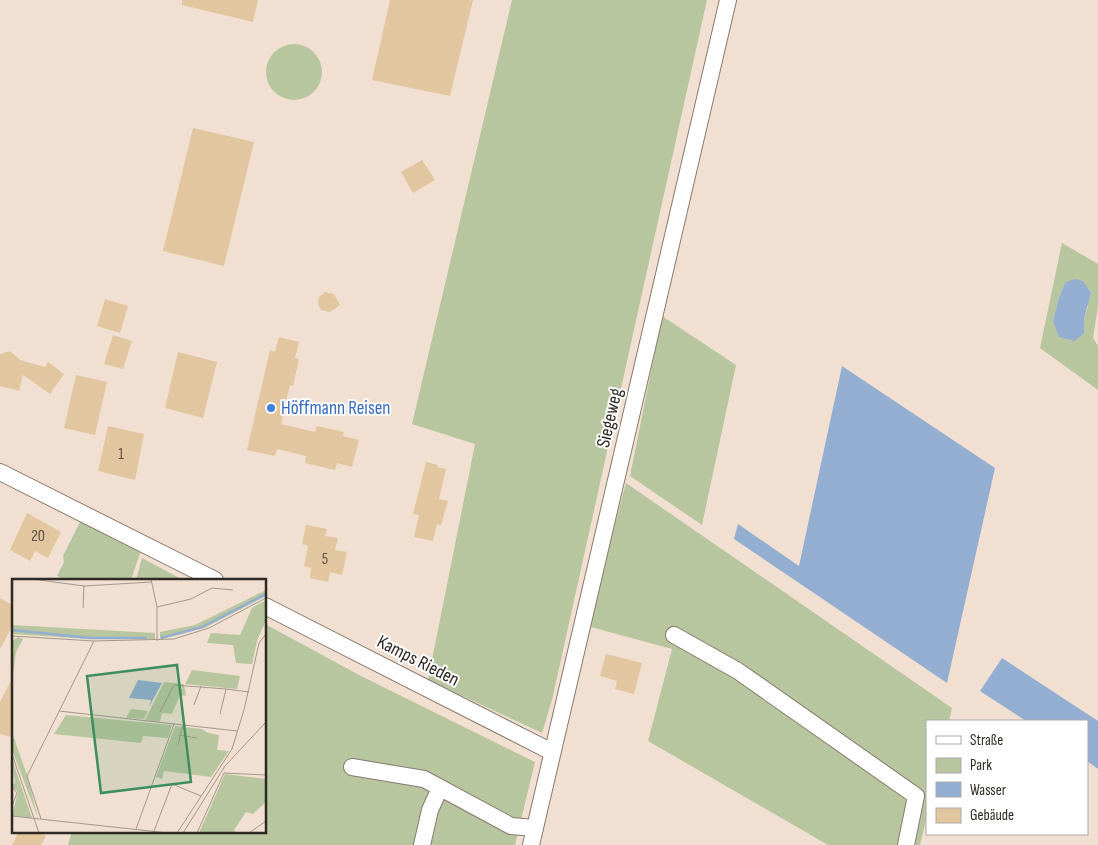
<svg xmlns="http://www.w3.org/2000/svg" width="1098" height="845" font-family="'Sofia Sans Condensed',sans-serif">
<rect width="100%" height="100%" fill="#f1e0d1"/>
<g fill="#b7c69e" fill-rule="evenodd">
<path d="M512,0h195l-155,700 -10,33 -114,-53 47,-236 -63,-20z"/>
<circle cx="294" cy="72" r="28"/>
<path d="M1062,243l36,21v42l-5,32 5,8v44l-58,-42zM1065,283l23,23 -4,13 -31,2 6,-24z"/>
<path d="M662,316l74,49 -34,160 -72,-49z"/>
<path d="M626,483l326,225 -3,13h-22v95l-7,29h-92l-180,-104 24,-92 -85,-23z"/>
<path d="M81,520l60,30 -10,30h-66l-8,-4 7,-14 -1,-6z"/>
<path d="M142,558l41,22h-47z"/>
<path d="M265,624l96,52 174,86 -20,83h-447l4,-14h193z"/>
</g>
<g fill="#94aed1">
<path d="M1074,279l9,2 8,12 -7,26v14l-9,8 -16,-4 -6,-16 6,-24 6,-14z"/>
<path d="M842,366l153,102 -48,215 -213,-144 4,-15 61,42z"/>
<path d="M1002,658l96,63v48l-11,-8v-40h-61l-46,-30z"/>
</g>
<g fill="#e1c6a0">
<path d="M182,0h76l-5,22 -71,-17z"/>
<path d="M390,0h83l-23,96 -78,-16z"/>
<path d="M193,128l61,14 -30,124 -61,-15z"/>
<path d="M422,160l13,20 -22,13 -12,-21z"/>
<path d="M325,292l9,2 6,11 -10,7 -9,-2 -3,-6 1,-7z"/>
<path d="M105,299l23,7 -8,27 -23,-7z"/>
<path d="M113,335l19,6 -9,28 -19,-5z"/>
<path d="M279,337l20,5 -4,16 4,1 -6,27 -3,-1 -9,39 34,8 2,-6 27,6 -1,4 16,4 -7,27 -15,-4 -2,7 -30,-7 1,-7 -29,-7 -2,7 -28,-6 23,-100 5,2z"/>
<path d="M10,351l10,9 25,7 3,-5 16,12 -14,20 -27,-19 -4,16 -19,-5v-32z"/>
<path d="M178,352l39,10 -14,56 -38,-10z"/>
<path d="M76,375l31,7 -12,53 -31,-7z"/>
<path d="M108,426l36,8 -9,46 -37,-9z"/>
<path d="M426,462l12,3 -1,2 9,2 -7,30 9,2 -7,24 -4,-1 -4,17 -19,-4 5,-22 -6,-1z"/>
<path d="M27,513l34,19 -13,26 -13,-7 -5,10 -20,-11z"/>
<path d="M306,525l21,4 -2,7 13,2 -3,12 12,2 -5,23 -12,-3 -2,10 -18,-4 1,-10 -7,-2 4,-20 -6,-2z"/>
<path d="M0,598l14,8v17l-14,26z"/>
<path d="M606,654l36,9 -8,31 -19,-5 2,-8 -17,-5z"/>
<path d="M14,675v56l-3,6 -11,-3v-32z"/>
<path d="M19,831h17l10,5 -5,9h-29z"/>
</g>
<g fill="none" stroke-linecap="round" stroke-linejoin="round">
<defs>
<g id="minor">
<path d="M0,472l215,108"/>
<path d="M265,606l287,146"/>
<path d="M674,635l64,36 178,125 -10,49"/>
<path d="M352,767l72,12 87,47 24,2"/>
<path d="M422,845l8,-35 10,-22"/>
<path d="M531,845l197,-845"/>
</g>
</defs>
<use href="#minor" stroke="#897a6d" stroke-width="18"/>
<use href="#minor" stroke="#fff" stroke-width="16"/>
</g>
<circle fill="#3f7fe0" stroke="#fff" stroke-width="2" cx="271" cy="408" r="5"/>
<g text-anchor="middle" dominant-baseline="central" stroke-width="4" stroke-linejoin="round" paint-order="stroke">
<g font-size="16" fill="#5c5042">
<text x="121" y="454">1</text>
<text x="38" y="536">20</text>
<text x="325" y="559">5</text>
</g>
<g font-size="19" fill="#366cbe" stroke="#fff" text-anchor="start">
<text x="281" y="408">Höffmann Reisen</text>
</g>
<g font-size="19" fill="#2f2923" stroke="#fff">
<text transform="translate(610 418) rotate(-77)">Siegeweg</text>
<text transform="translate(418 661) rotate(27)">Kamps Rieden</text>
</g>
</g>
<g transform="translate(12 579)">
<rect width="254" height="254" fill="#f1e0d1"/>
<path d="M254,11v6l-62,32 -44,11v-7l35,-7zM254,21v20l-9,21 -5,23 -16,-1 -3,-18 -26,-2 4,-10 29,2 12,-27zM0,46l143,8v6h-64l-79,-5zM6,58l5,2 -7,13 -4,30v-41zM180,91l48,6 -3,13 -52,-5zM152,103l20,2 2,12 -6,-1 -8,19 -10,-1 -2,9 -15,-2zM119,130l17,2 -4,8 -18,-1zM54,136l106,10 -4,13 -25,-2 -2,7 -87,-9zM163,147l27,3 6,4 11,2 -2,15 12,1 -18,26 -47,-6 -2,8 -6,-2zM0,153l15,43 11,43 -26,-68zM0,180l20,59 -20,-2 6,-24 -6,-7 3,-2zM213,195l41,5v23l-13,12 -7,-2 -12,18 3,3h-38z" fill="#b7c69e"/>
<path d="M126,101l24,3 -13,24 2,-7 -22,-2z" fill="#94aed1"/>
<path fill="none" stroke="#94aed1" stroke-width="2.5" d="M0,51l78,8h57M149,59l41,-11 64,-33"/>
<path fill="none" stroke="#a3978b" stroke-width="1" d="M20,0l52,7 68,-4M139,0l6,28v34M145,28l34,-8 21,-11 21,2M71,29l1,-22M0,57l82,5 80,-2 35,-11 57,-30M182,126l7,-19M47,132l178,20M148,133l14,-27 52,4M208,135l6,-25 23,3M167,156l18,3M166,166l5,-20M0,175l27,79M0,207l5,7 -5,13M0,237l156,17M29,240l-14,-43 67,-135M124,250l38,-105M142,252l18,-47 29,12M165,254l55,-84 12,-39 15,-67 7,-9M171,254l42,-67 41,-44M185,254l27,-60 42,2M237,254l17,-12"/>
<path fill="#3d8e5f" fill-opacity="0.15" stroke="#3d8e5f" stroke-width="2.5" d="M165,86l14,117 -90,11 -14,-117z"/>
<rect width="254" height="254" fill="none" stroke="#2f2923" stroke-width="2.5"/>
</g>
<rect x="926" y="720" width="162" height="115" fill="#ffffff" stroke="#aca9a7"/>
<rect x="936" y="736" width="25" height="8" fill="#ffffff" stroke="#aca9a7"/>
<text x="970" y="745" font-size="15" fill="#2f2923">Straße</text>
<rect x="936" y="758" width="25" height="15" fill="#b7c69e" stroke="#aca9a7"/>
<text x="970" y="770" font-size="15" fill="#2f2923">Park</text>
<rect x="936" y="782" width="25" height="15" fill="#94aed1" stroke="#aca9a7"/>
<text x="970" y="795" font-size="15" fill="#2f2923">Wasser</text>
<rect x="936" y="808" width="25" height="15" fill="#e1c6a0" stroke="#aca9a7"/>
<text x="970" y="820" font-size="15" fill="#2f2923">Gebäude</text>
</svg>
